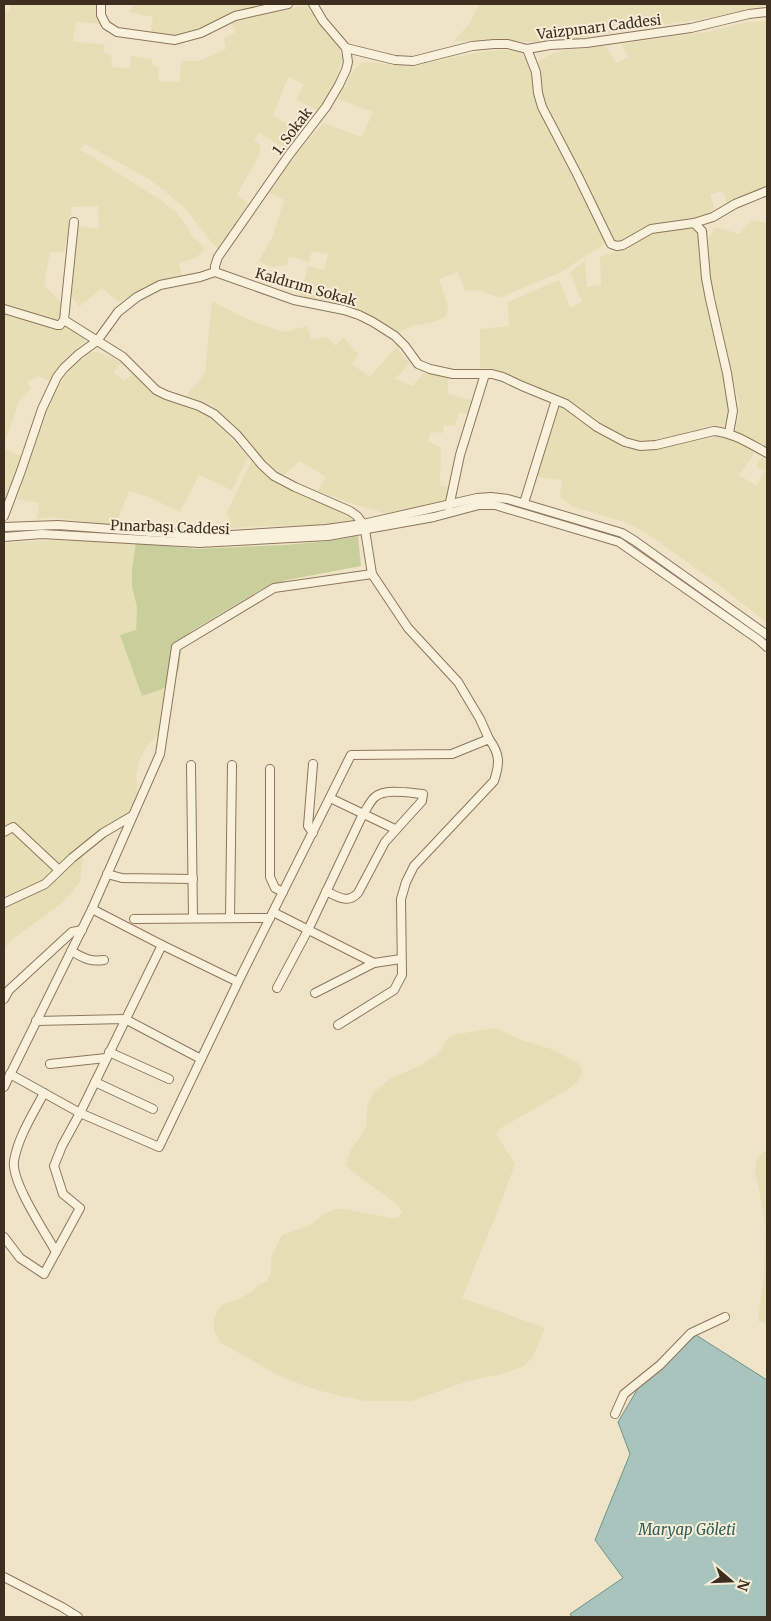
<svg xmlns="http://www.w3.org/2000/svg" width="771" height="1621" font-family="Merriweather,serif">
<rect width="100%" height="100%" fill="#f0e4c8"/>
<g fill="#e6deb5">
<path d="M9,4h93l1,20 -27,-2 -3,19 32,4 -1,8 7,2 1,12 18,1 1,-12 21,3v5l6,3 1,15 21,-1 1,-20h17l28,-12 -2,-11 12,-6 -5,-11 35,-9 39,-6 3,1 22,25 9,15 3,11 -6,22 -17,31 -23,-11 8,-16 -16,-7 -15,39 27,15 -14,18 -27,-16 -5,7 7,6 -2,9 -22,40 12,9 -31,46 -34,-43 -35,-28 -64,-35 -5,5 79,50 17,13 8,10 8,14 13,12 -9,10 -17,5 3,13 -35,10 -28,16 -17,-14 -23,19 -10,-15 8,-66 22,3 -1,-23 -26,1 -8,45h-14l-6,33 17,17v21l3,3 19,8 3,3 -2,5 -21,19 -14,20 -11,-5 -11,6 4,7 -12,12 -15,45v-433l6,-3z"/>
<path d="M133,4h138l-36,8 -42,21 -13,3 -30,-2 3,-17 -23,-5z"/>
<path d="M479,4h288v2l-76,15 -51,6 -67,12 -45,3 -42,-3 -33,3 17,-19z"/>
<path d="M767,21v166l-40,17 -4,-13 -13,3 5,17 -22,8 -40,6 -9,3 -21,13 -4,1 -4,-1 -72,-139 -5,-40 13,-8 9,-3 45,-5 12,17 11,-6 -7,-13 85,-12 42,-10z"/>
<path d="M500,50h14l7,3 5,6 5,10 3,26 3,12 69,136 -47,30 -55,23 -7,1 -18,-7 -14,1 -7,-19 -19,7 9,28 -1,7 -3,4 -11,4 -21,4 -15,7 -18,-12 -33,-16 -46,-9 8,-30 16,4 4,-16 -16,-3 -3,11 -20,-6 -2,9 -17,2 -11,-6 14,-25 11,-36 -15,-7 16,-24 26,-33 12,-13 39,14 11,-25 -35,-13 16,-29 6,-6 10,-2 39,5 71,-15z"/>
<path d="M751,220l16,3v224l-32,-16 4,-18v-10l-28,-119 -3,-29 1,-17 6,-11 25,7z"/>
<path d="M690,228l9,5 32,177 -4,17 -9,-2 -37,11 -27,5 -11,2 -8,-2 -26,-12 -41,-29 -73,-31 -15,-1v-39l29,-3 -1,-24 51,-22 11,28 12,-6 -12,-30 15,-11 2,26 14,-2 -1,-28 26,-9 26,-15z"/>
<path d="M212,301l33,17 32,12 9,2 21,-6 4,14 15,-3 10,9 7,-9 15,17 -6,10 18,13 26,-30 14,16 -15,16 17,7 13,-14 23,6v16l27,7 -3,15 -13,-4 -4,14 -11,-1 -1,8 -12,-1 -3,9 13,7 -1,37 12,3 -5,12 -30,8 -32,5 -32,-9 -35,-13 8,-14 -26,-16 -17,15 -9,-6 -54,-57 -8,-7 -27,-9 20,-24z"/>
<path d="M97,352l16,6 8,5 -8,10 12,8 8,-8 24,23 44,16 16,10 31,35 -16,33 -33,-15 -19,37 -31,-15 -20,-6 -14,35 -55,-8 -10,-1 -13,2 2,-16 -22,-4 36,-105 18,-26 18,-15z"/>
<path d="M557,403l68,42 12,5 10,1 71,-15 18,4 19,12 -16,23 17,11 9,-15 -9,-5 7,-11 4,3v165l-49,-39 -72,-51 -21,-11 -54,-16 -11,-9 2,-17 -25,-3z"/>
<path d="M4,448l19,9 -19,46z"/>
<path d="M252,460l12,13 15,12 37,16 21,7 12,8 1,4 -30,5 -61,1 -36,3 7,-12 -4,-3z"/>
<path d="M54,540l82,2 -4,27v18l5,20 -1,23 -15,5 22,61 20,-8 5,13 -6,29 -15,16 -7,13 -4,16 1,13 -1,13 -4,8 -11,13 -37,28 -4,31 -7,10 -12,13 -47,34 -10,10v-405z"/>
<path d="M496,1028l25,12 30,9 27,14 4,6v4l-4,8 -8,7 -69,40 -5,6 19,30 -17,46 -36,88 83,30 -13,30 -8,8 -19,7 -37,8 -57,20h-46l-37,-8 -23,-7 -25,-10 -59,-33 -7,-12v-11l3,-9 6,-7 14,-4 14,-8 8,-7 8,-4 4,-9v-14l11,-23 29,-10 14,-12 11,-4h8l47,9h7l4,-6 -5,-8 -42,-30 -9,-9 5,-15 15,-23 1,-20 7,-15 16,-13 33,-15 12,-8 6,-6 5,-10 6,-5z"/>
<path d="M767,1151v173l-9,-3 6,-47 1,-48 -3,-22 -7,-32 1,-12 7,-8z"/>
</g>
<path fill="#c9cf9b" d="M358,536l3,30 -74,14 -25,9 -69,41c-4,4 -8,7 -10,12 -5,14 0,30 -12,41 -7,7 -19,9 -29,13l-22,-61 16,-5 1,-23 -5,-20v-18l4,-27 60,7 88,-4 47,-4z"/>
<path fill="#a9c4bc" stroke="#6f938a" d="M696,1335l71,45v237h-195l-2,-3 53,-36 -28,-38 35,-86 -12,-32 22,-37z"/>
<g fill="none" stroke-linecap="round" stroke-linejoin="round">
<defs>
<g id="minor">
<path d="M101,4v11l5,10 11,7 58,8 26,-7 34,-17 53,-12"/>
<path d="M346,48l49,12 18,1 59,-15 22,-2h14l19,5 23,-4 36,-2 105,-15 58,-14 18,-2"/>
<path d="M527,49l9,23 2,21 4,14 35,67 34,70 6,2 6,-1 28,-16 43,-6 19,-6 22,-13 32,-13"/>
<path d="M74,222l-10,98 59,37 33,33 10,5 33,11 15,8 23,21 25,30 12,11 21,11 55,24 7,5 6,8 2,6 7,44 36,54 50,54 22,37 9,20"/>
<path d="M694,223l8,8 4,47 4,21 17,74 6,38 -4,22"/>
<path d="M215,272l79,28 50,10 15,5 14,7 22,14 10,10 13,18 12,5 23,5h39l11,3 19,9 44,18 31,23 28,15 15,4 16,-1 58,-14c20,2 36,13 53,22"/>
<path d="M215,272v-6l3,-9 71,-102 37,-48 13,-22 7,-15 2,-8 -2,-14 -23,-27 -10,-17"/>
<path d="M4,309l53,16h3l4,-5"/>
<path d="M524,503l32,-103"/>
<path d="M449,507l11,-52 25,-81"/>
<path d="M4,516l17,-45 21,-62 15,-32 7,-9 15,-14 18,-13 21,-29 19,-15 23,-12 40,-8 15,-5"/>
<path d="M4,527l54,-2 132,10h41l95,-6 37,-5 114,-26 14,-1 17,2 114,34 13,8 132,94"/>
<path d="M4,537l38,-3 157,9 129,-7 106,-19 45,-12h16l124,37 140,98 8,7"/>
<path d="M191,765l2,153"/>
<path d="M270,769v108l5,11 8,4"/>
<path d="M330,798l65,31"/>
<path d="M4,832l9,-5 46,43"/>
<path d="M313,833l-5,-7 5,-62"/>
<path d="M107,874l15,4 71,1"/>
<path d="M4,903l41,-19 27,-26 31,-25 29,-17"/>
<path d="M92,909l70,36"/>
<path d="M273,912l101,51 27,-4"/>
<path d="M230,918l2,-153"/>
<path d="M134,919l136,-1"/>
<path d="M71,951c13,7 18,11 33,9"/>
<path d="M277,988l31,-58 55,-116c4,-5 7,-13 12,-17 10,-9 35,-4 48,-3l-1,7 -37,41 -27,51c-10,11 -20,4 -32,-2"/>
<path d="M315,993l59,-30"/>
<path d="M4,999l5,-9 63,-58 10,-2"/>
<path d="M36,1021l89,-2 76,40"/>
<path d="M109,1052l60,27"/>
<path d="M50,1064l56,-6"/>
<path d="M10,1074l70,39 79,34 79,-165"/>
<path d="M95,1082l58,27"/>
<path d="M4,1087l88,-178 68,-155 16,-107 98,-59 98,-14"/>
<path d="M44,1093c-11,21 -26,44 -30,68 -3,21 31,71 42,91"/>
<path d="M4,1237l16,21 24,16 36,-66 -17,-14 -9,-28 8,-20 18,-33 82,-168 76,37 113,-227 101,-1 37,-15c11,15 11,24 5,42l-80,85 -8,16 -5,17 1,76 -8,15 -56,35"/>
<path d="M615,1414l9,-20 36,-29 31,-32 34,-16"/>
<path d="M4,1577l58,30 16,10"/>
</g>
</defs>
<use href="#minor" stroke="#8d765c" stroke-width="10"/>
<use href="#minor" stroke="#faf1dc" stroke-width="8"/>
</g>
<g text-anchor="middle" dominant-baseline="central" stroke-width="4" stroke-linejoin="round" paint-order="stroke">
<g font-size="14" fill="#3d2e20" stroke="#f7eed8">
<text transform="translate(599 27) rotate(-7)">Vaizpınarı Caddesi</text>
<text transform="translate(292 131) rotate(-53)">1. Sokak</text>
<text transform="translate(306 287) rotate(16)">Kaldırım Sokak</text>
<text transform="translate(170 527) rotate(2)">Pınarbaşı Caddesi</text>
</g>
<g font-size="15" font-style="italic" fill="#2f5d5a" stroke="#f7eed8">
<text x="687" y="1529">Maryap Göleti</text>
</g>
</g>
<rect width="771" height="1621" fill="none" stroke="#3d2e20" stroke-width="10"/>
<g transform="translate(731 1581) rotate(109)" stroke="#f7eed8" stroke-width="4" paint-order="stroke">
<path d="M0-4L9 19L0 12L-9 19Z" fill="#3d2e20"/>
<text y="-8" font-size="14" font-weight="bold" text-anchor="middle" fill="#3d2e20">N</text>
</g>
</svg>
